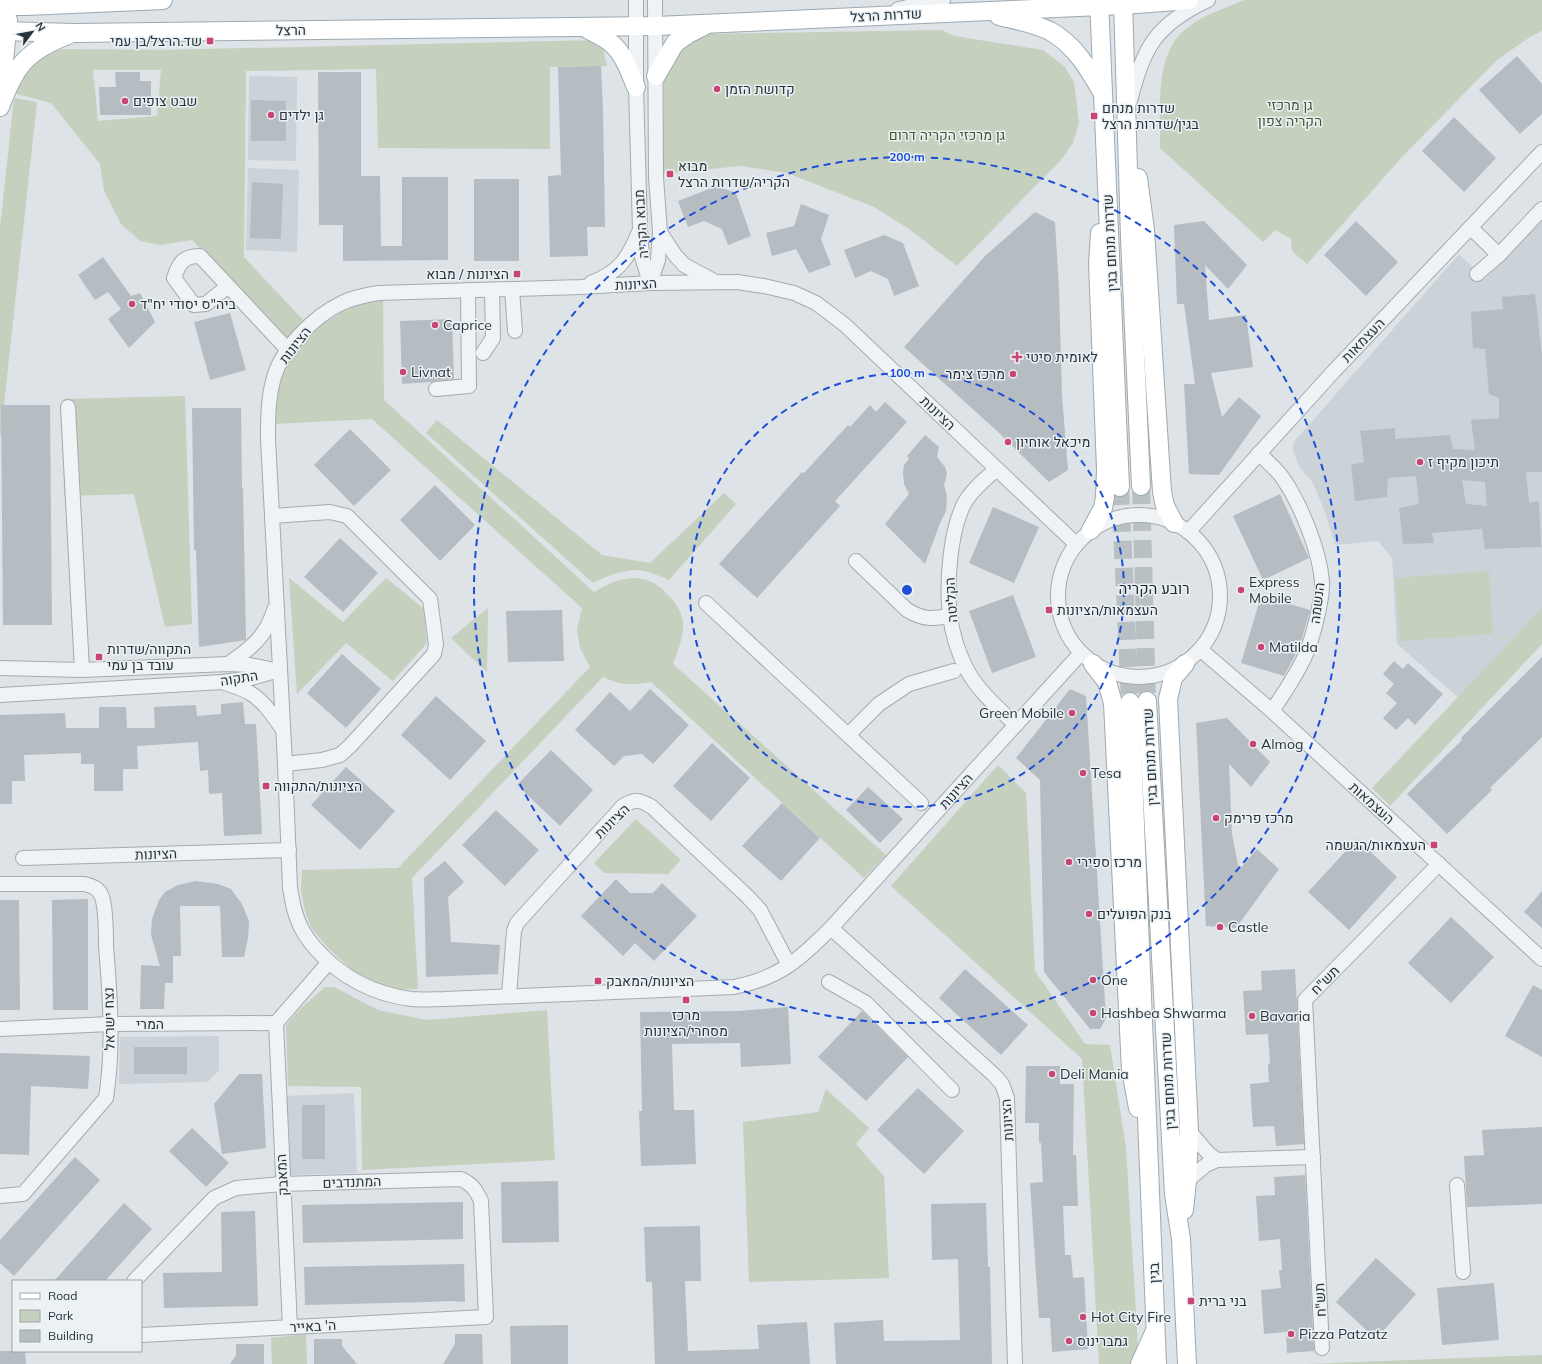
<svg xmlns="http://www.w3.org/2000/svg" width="1542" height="1364" font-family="Mulish,Heebo,sans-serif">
<rect width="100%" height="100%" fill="#dde3e6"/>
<g fill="#cbd2d8">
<path d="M249,76l48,1 -1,84 -48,-1z"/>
<path d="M248,168l51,2 -2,82 -51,-2z"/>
<path d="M1542,221v394l-83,83 -62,-54 -5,-86 -14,-17 -43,4 -10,-33 -12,-29 -13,-15 -5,-12 -2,-7 1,-7 165,-188 26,25z"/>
<path d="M219,1036v34l-11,12 -89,2 1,-47z"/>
<path d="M354,1093l3,80 -69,2 -3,-79z"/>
</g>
<g fill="#c6d0be" fill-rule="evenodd">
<path d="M1244,0h298v31l-12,6 -33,23 -94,96 -96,108 -15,-13 -1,-12 -16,-9 -12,12 -103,-94c1,-38 -7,-94 27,-120 16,-13 38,-20 57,-28z"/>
<path d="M942,30l12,6 89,14 22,17 9,15 5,41 -6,20 -12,17 -104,106 -48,-37 -35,-22 -87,-34 -47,-7 -78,8 2,-96 7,-17 14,-14 22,-13z"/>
<path d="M601,40l6,26 -57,1v82l-172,-1 -2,-79 -130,2 -2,186 61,65 -18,19 -95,-101 -32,5 -20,-4 -19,-17 -17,-33 -4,-27 -49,-61 -38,-10 9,-21 17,-17 24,-6 98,1zM93,70h68l-4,46 -59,5z"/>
<path d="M14,98l23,4 -37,339v-213z"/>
<path d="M383,299l1,101 210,192c19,-12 42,-21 63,-7 4,2 8,7 11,10 7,7 14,17 15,27 1,14 -5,28 -10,42l213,191 -22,23 -213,-196c-19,3 -30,4 -48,-5l-191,201 6,111 -27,1 -38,-19 -27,-25 -15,-19 -6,-16 -4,-21 1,-20 96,-2 192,-201 -10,-19 -3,-19 5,-21 -210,-189 -97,5c0,-12 -1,-27 2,-39 10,-37 43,-64 77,-78 9,-4 20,-5 29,-8z"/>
<path d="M185,396l7,228 -27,3 -31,-133 -70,2 -1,-97z"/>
<path d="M437,420l165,135 48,8 74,-70 12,11 -67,76c-10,-4 -22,-10 -33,-10 -13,0 -32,7 -43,13l-167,-150z"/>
<path d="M1489,571l4,63 -93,7 -5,-63z"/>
<path d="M289,578l54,44 43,-44 38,31 3,34 -34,38 -47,-38 -49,51z"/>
<path d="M488,608l-1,64 -36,-34z"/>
<path d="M1542,608v36l-152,162 -18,-18z"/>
<path d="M998,765l28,28 9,178 50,73 25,1 16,103 12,199 -8,17h-31l-17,-305 -191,-173z"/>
<path d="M636,819l45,41 -13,14 -64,-1 -10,-10z"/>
<path d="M325,987h9l44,23 49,10 120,-10 8,150 -193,10 -1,-83 -73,-1 -2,-61 15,-17z"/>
<path d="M826,1089l43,39 -13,16 28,32 5,102 -140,4 -6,-160 75,-10z"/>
<path d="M306,1334l1,30h-35l-1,-26z"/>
<path d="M1542,1355v9h-235z"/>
</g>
<g fill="#b5bdc3" fill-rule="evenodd">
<path d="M1517,56l25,28v30l-22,20 -41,-44z"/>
<path d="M601,66l2,45 2,116h-18l1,29 -38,1 -2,-81 13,-1 -3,-108z"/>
<path d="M115,72h25v9h11v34h-51l-1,-28h17z"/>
<path d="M318,72h43v104h19l1,70h21v-69h46v83l-105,1v-36h-24z"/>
<path d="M251,100l35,1v40h-35z"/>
<path d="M1454,117l42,41 -32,34 -42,-41z"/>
<rect x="474" y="179" width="45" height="82"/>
<path d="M252,182l31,2 -2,55 -31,-1z"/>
<path d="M717,186l19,7 15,43 -23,9 -6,-16 -18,-8 -16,6 -10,-26z"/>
<path d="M801,204l28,11 -8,24 10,26 -22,8 -13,-24 -24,7 -6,-23 28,-7z"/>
<path d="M1035,212l20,10 4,68 3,105 6,75 -19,12 -52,-51 -93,-84 82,-92z"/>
<path d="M1204,221l43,44 -19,24 -23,-24 4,55 37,-5 7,52 -42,6 11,44 17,-20 22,19 -42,59 -30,-1 -5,-90h11l-11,-80h-7l-3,-79z"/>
<path d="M1356,221l42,41 -32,34 -42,-41z"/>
<path d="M884,235l19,8 16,43 -25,10 -6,-17 -17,-8 -16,7 -11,-28z"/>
<path d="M103,257l28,39 9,-3 15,29 -26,26 -21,-29 13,-10 -13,-17 -13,8 -17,-25z"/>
<path d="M1535,294l7,61v117h-16l3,31 10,-2 2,46 -56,2 -3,-20 -50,4 2,10 -31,1 -4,-36 20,-4 -3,-28 -28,2 -1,19 -32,4 -4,-36 13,-3 -4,-31 35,-3v11l55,-4 3,14 22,1 -4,-30 28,-2v-20l-10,-4 -4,-45 -12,-1 -2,-36 32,-3 -1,-12zM1462,480l23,2 2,24 -21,-2z"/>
<path d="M230,313l16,57 -36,10 -16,-58z"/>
<path d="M452,319l2,60 -19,2 -4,1 -29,2 -2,-63z"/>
<path d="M885,402l22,20 -72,79 5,5 -83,92 -38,-34 83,-92 2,1 44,-48 2,2 20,-22 6,7z"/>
<path d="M1,405h49l2,220h-49z"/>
<path d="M192,408h49l1,80h1l3,152 -47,7 -3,-97h-2z"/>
<path d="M350,429l41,41 -37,36 -40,-41z"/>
<path d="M925,435l14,12 -2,10 8,10 2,7 -3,11 3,11 -1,15 -6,12 -15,41 -40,-40 24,-30 -5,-10 -1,-11 1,-8 5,-6 -2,-3z"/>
<path d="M435,485l40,40 -35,36 -40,-41z"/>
<path d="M1280,494l29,64 -46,22 -30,-64z"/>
<path d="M993,507l46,20 -25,56 -45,-20z"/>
<path d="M340,538l38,35 -35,39 -39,-35z"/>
<path d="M1013,595l23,62 -44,16 -23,-62z"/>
<path d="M1261,596l49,14 -10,36 -16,30 -43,-13z"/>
<path d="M562,610l2,51 -56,1 -2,-51z"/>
<path d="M342,654l39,35 -35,39 -39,-35z"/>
<path d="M1542,657v80l-52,51 2,2 -45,44 -40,-40 55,-54 -1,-2z"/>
<path d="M1394,661l9,8 5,-6 35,31 -28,31 -7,-7 -12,12 -13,-12 14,-15 -11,-10 8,-9 -11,-10z"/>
<path d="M650,689l39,36 -36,39 -11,-10 -18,2 -10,10 -39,-36 35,-38 20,19z"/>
<path d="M1070,689l16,7 20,322 -6,11h-10l-46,-57 -4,-192 -24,-22z"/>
<path d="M436,696l50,45 -36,39 -49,-45z"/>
<path d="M243,702l2,22h11l6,110 -38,2 -2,-43 -13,1 -1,-24 -8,1 -2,-29 -61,4 1,23h-15v22h-29v-27h-13v-11l-57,2 1,26h-13v23h-12v-89l65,-2 1,15h33v-21h27l1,21h28l-1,-21 42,-2 1,11 24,-2v-10z"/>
<path d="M1227,718l43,44 -19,25 -22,-23 3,70 7,36 18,-21 22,20 -43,59 -30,-2 -10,-203z"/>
<path d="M712,743l38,35 -39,43 -38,-35z"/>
<path d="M551,750l42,40 -33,36 -43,-41z"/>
<path d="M346,767l49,44 -35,39 -49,-45z"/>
<path d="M868,787l35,32 -23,24 -34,-33z"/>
<path d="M782,803l38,35 -39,43 -39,-35z"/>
<path d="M496,810l43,40 -34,36 -43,-41z"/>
<path d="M1357,839l40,38 -48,53 -41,-38z"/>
<path d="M445,861l19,21 -16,15 3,45 49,3 -2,29 -72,3 -2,-99z"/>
<path d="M616,879l14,14h23l9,-10 35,33 -43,45 -19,-18 -12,13 -42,-40z"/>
<path d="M196,881l22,3 13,5 11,15 7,17 -1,17 -4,19h-22l-2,-51h-40l1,50h-8v27h-8l-1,26h-24l1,-44 19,1 -9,-31 1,-16 7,-19 6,-8 13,-7z"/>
<path d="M1542,891v37l-18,-16z"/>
<path d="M88,899v111h-35l-1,-110z"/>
<path d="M0,900h19l1,110h-20z"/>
<path d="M1451,917l43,40 -43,46 -43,-40z"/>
<path d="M965,969l63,56 -27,30 -62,-57z"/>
<path d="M1295,969l9,175 -28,2 -2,-20 -21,1 -3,-43 19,-2 -1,-18h2l-2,-30 -22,1 -3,-44 19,-1 -1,-19z"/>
<path d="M1533,985l9,5v67l-37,-21z"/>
<path d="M788,1007l3,57 -50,3 -1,-24 -68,1 2,66h20l2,54 -55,2 -2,-55h3l-2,-99 98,-1z"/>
<path d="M862,1011l46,46 -42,44 -48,-44z"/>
<rect x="134" y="1047" width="53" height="27"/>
<path d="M0,1053l90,3 -2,33 -57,-3 -2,69 -29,-1z"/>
<path d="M1026,1066h34v18h14l-1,71h3l2,51h-15l2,49h6l2,23 11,-1 4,72 -36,3 -2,-34h-11l-9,-135 13,-1 -2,-39h-2v-20h-14z"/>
<path d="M239,1074h23l4,74 -44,6 -8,-50z"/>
<path d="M918,1088l46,43 -40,43 -47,-44z"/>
<rect x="302" y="1105" width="23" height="54"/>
<path d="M1542,1127v77l-75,3 -3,-51 20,-1 -2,-25z"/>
<path d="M192,1128l37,35 -23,24 -37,-36z"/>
<path d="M75,1157l25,23 -86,96 -14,-13v-23z"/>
<path d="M1305,1175l9,176 -27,2 -1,-21 -22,2 -3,-44 20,-2 -2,-18h3l-2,-31 -21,2 -3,-45 19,-1 -1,-18z"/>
<path d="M558,1181l1,61 -57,1 -1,-61z"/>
<path d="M463,1202v37l-160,4 -1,-38z"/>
<path d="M124,1203l28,26 -11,12 -36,40h-51z"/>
<path d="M986,1203l2,64h2l2,97h-156l-2,-41 49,-3 1,21 76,-1 -2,-81 -26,1 -1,-56z"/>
<path d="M255,1211l3,95 -94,2 -1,-35 59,-1 -1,-60z"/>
<path d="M700,1226l1,55h-16l3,70 71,-2 -2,-24 50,-3 3,42h-155l-3,-82h-6l-2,-55z"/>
<path d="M1376,1258l40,36 -40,45 -40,-37z"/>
<path d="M464,1264l1,38 -16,-1 -20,1 -124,3 -1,-38z"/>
<path d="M1494,1283l5,57 -57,5 -5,-57z"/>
<path d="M568,1325v39h-57l-1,-38z"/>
<path d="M455,1334h27l1,30h-40l12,-20z"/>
<path d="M314,1339h28v7l15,18h-43z"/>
<path d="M236,1344h28v20h-34l6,-9z"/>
<path d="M0,1351h25l1,13h-26z"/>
</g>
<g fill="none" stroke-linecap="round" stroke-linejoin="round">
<g stroke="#b9c0c4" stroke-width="18" stroke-dasharray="18 9" stroke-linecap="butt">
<path d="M1141,486l6,215"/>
<path d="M1120,487l10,215"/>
</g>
<defs>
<g id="minor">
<path d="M636,0v87l4,143 2,27 8,26"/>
<path d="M898,9l45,-9"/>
<path d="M1130,101c14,-54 25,-76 78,-101"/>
<path d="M1471,228l28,27"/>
<path d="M660,232l15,23 9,10 30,16"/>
<path d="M1477,274l22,-19 43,-46"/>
<path d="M591,283c28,-11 37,-24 48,-51"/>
<path d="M650,283l8,-23 2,-28 -4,-55 -1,-177"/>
<path d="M228,286l-22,18 -12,1 -20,-27c5,-15 9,-22 26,-22l88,94"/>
<path d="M512,289l3,42"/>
<path d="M483,353l10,-15 -1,-48"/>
<path d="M436,389l33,-3 -1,-96"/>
<path d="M68,407l14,263"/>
<path d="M1259,453c8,9 19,17 25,27 17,25 36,72 38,102 1,17 -10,59 -17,74 -9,20 -21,37 -33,55"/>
<path d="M997,469c-11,9 -22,18 -30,30 -17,26 -21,86 -17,116 2,18 8,37 16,53 11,22 32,40 50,57"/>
<circle cx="1139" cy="596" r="81"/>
<path d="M272,516l58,-4 17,4 83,83 6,45 -2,10 -84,92 -10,9 -18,5 -37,4"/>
<path d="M1188,532l146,-161 208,-219"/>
<path d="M1076,544l-231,-219 -29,-22 -22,-10 -30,-7 -27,-4 -87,1 -69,4 -203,6c-12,2 -24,4 -36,10 -28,13 -62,47 -69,78 -5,19 -5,39 -5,58l17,325 5,124c2,10 3,20 7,30 4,12 11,22 19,31 26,29 57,45 95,50 11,1 23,0 34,0l289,-12c46,-9 66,-28 97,-59l250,-275"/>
<path d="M856,561l51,49c17,10 24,9 43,6"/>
<path d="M706,603l215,200"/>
<path d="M1201,650l71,61 270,248"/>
<path d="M228,664c22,-15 38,-27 46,-54"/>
<path d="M0,668l82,2 146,-6 22,1 25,5"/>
<path d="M223,682c9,4 19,6 27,11 14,8 24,24 33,37"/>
<path d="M0,695l223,-13 28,-4 28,-8"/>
<path d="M848,735l31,-31 30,-20 45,-13"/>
<path d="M23,858l266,-8"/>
<path d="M0,884h84c8,2 15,4 18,13 4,12 4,35 4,49 4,50 8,101 0,152l-83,96 -23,2"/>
<path d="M831,928l163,147 8,9 5,14 8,266"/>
<path d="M829,982l37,21 86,87"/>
<path d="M509,996l5,-65 3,-8 106,-117c13,-7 16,-7 29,1l95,89 13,14 29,55"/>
<path d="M276,1023l14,304"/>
<path d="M276,1023l53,-61"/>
<path d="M0,1029l111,-5 165,-1"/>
<path d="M1189,1131l19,22 9,7"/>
<path d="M1187,1181l19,-16 11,-5 96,-3"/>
<path d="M1457,1185l6,87"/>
<path d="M134,1281l80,-83 22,-10 46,-4 179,-5c11,5 15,11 20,22l5,116 -345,18"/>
<path d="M1322,1348l-17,-348 134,-136"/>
</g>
<g id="major">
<path d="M1099,0l21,487"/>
<path d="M1123,0l7,238 11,248"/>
<path d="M0,6h26l137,-6"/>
<path d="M999,16c17,4 35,7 51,15 24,13 39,38 52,61"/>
<path d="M585,28c9,5 20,9 27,16 12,10 18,29 24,43"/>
<path d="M0,31l75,2 581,-7 468,-21 65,-5"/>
<path d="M656,76l19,-33 13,-9 16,-8"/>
<path d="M1,92l7,-72"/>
<path d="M0,107c15,-41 26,-56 68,-72"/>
<path d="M1138,178l7,52 17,262 3,14 9,17"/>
<path d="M1091,530l12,-22 2,-11 1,-28 -8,-206 2,-30"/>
<path d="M1093,664l14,18 6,21 18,367 7,38"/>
<path d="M1147,701l22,402 5,91 7,45 6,125"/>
<path d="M1130,702l27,662"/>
<path d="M1184,1210l3,-29 2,-50 -21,-432 5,-21 12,-14"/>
<path d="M1140,1364l14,-31"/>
</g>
</defs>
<use href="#minor" stroke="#a3abb0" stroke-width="16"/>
<use href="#major" stroke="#9da9b2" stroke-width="20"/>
<use href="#minor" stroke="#f0f3f5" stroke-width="14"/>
<use href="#major" stroke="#fff" stroke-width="18"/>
</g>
<g fill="none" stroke="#1d4ed8" stroke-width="2" stroke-dasharray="7 5">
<circle cx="907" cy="590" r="217"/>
<circle cx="907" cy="590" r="433"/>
</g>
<g fill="#c94573" stroke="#ecf1f4" stroke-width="1.5">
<rect x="206" y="37" width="8" height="8" rx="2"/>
<circle cx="717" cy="89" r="4"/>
<circle cx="125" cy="101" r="4"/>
<circle cx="271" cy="115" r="4"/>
<rect x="1090" y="112" width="8" height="8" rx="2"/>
<rect x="666" y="170" width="8" height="8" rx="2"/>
<rect x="513" y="270" width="8" height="8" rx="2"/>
<circle cx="132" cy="304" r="4"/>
<circle cx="435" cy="325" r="4"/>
<path d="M1015 351h4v4h4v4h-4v4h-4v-4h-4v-4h4z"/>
<circle cx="403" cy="372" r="4"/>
<circle cx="1013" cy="374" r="4"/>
<circle cx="1008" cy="442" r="4"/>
<circle cx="1420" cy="462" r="4"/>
<circle cx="1241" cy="590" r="4"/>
<rect x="1045" y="606" width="8" height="8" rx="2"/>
<circle cx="1261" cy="647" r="4"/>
<rect x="95" y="653" width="8" height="8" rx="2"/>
<circle cx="1072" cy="713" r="4"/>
<circle cx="1253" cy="744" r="4"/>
<circle cx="1083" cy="773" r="4"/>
<rect x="262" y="782" width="8" height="8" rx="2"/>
<circle cx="1216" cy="818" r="4"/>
<rect x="1430" y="841" width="8" height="8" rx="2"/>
<circle cx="1069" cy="862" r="4"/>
<circle cx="1089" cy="914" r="4"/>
<circle cx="1220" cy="927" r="4"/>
<circle cx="1093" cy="980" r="4"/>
<rect x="594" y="977" width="8" height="8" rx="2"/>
<rect x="682" y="996" width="8" height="8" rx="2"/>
<circle cx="1093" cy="1013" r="4"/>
<circle cx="1252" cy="1016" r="4"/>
<circle cx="1052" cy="1074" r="4"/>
<rect x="1187" y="1297" width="8" height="8" rx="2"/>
<circle cx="1083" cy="1317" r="4"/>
<circle cx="1291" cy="1334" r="4"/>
<circle cx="1069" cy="1341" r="4"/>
</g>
<g text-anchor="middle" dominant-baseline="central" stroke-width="3" stroke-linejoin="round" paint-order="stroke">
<g font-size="14" fill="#27333c" stroke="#ecf1f4">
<text transform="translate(886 15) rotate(-3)">שדרות הרצל</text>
<text transform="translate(291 30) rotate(-1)">הרצל</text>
<text transform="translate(641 224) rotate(-94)">מבוא הקריה</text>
<text transform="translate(1110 243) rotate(-93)">שדרות מנחם בגין</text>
<text transform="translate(636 284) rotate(-3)">הציונות</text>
<text transform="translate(1363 340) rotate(-46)">העצמאות</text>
<text transform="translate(295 345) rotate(-52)">הציונות</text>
<text transform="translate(938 413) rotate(44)">הציונות</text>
<text transform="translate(951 600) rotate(-94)">הקליטה</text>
<text transform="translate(1317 603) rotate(-83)">הנשמה</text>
<text transform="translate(239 678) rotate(-9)">התקוה</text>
<text transform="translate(1150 757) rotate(-93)">שדרות מנחם בגין</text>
<text transform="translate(956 791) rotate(-48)">הציונות</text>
<text transform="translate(1372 803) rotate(42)">העצמאות</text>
<text transform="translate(612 821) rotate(-44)">הציונות</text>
<text transform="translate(156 854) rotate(-2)">הציונות</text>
<text transform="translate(1325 980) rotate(-45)">תש"ח</text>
<text transform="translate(109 1019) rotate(-91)">נצח ישראל</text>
<text x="150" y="1024">המרי</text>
<text transform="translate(1168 1081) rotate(-93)">שדרות מנחם בגין</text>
<text transform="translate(1007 1120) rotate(-94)">הציונות</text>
<text transform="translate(282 1175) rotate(-93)">המאבק</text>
<text transform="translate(352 1182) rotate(-2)">המתנדבים</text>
<text transform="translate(1154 1273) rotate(-92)">בגין</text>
<text transform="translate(1320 1300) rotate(-93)">תש"ח</text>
<text transform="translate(313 1326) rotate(-3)">ה' באייר</text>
</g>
<g font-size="14" fill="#27333c" stroke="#ecf1f4" text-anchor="start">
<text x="202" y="41" text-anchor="end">שד.הרצל/בן עמי</text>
<text x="725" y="89">קדושת הזמן</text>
<text x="133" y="101">שבט צופים</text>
<text x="1102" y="108">שדרות מנחם<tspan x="1102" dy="16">בגין/שדרות הרצל</tspan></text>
<text x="279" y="115">גן ילדים</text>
<text x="678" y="166">מבוא<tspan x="678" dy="16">הקריה/שדרות הרצל</tspan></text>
<text x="509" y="274" text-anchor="end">הציונות / מבוא</text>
<text x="140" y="304">ביה"ס יסודי יח"ד</text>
<text x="443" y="325">Caprice</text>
<text x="1026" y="357">לאומית סיטי</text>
<text x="411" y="372">Livnat</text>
<text x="1005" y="374" text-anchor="end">מרכז צימר</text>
<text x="1016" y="442">מיכאל אוחיון</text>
<text x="1428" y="462">תיכון מקיף ז</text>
<text x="1249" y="582">Express<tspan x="1249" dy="16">Mobile</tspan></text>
<text x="1057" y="610">העצמאות/הציונות</text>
<text x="1269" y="647">Matilda</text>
<text x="107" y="649">התקווה/שדרות<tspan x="107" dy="16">עובד בן עמי</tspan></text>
<text x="1064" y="713" text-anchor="end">Green Mobile</text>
<text x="1261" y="744">Almog</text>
<text x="1091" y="773">Tesa</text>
<text x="274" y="786">הציונות/התקווה</text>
<text x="1224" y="818">מרכז פרימק</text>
<text x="1426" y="845" text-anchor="end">העצמאות/הגשמה</text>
<text x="1077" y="862">מרכז ספירי</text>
<text x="1097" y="914">בנק הפועלים</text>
<text x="1228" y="927">Castle</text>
<text x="1101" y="980">One</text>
<text x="606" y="981">הציונות/המאבק</text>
<text x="1101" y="1013">Hashbea Shwarma</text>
<text x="686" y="1015" text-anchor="middle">מרכז<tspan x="686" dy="16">מסחרי/הציונות</tspan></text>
<text x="1260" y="1016">Bavaria</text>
<text x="1060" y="1074">Deli Mania</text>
<text x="1199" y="1301">בני ברית</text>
<text x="1091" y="1317">Hot City Fire</text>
<text x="1299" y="1334">Pizza Patzatz</text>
<text x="1077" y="1341">גמברינוס</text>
</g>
<g font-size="14" fill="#425835" stroke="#ecf1f4">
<text x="1290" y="105">גן מרכזי<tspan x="1290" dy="16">הקריה צפון</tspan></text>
<text x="947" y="135">גן מרכזי הקריה דרום</text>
</g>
<g font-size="15" fill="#19242d" stroke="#ecf1f4">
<text x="1154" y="588">רובע הקריה</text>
</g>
</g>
<circle cx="907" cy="590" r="6" fill="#1d4ed8" stroke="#ecf1f4" stroke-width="2"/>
<g font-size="12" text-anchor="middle" font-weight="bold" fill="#1d4ed8" stroke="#ecf1f4" stroke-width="3" stroke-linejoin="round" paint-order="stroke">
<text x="907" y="161">200 m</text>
<text x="907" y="377">100 m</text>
</g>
<rect x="12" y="1280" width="130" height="72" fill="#ecf1f4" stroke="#9da5aa"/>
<rect x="20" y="1293" width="20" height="6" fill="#ffffff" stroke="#9da5aa"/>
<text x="48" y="1300" font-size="12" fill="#27333c">Road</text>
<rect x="20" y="1310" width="20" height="12" fill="#c6d0be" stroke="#9da5aa"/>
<text x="48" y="1320" font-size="12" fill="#27333c">Park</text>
<rect x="20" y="1330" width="20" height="12" fill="#b5bdc3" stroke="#9da5aa"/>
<text x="48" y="1340" font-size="12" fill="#27333c">Building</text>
<g transform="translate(32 32) rotate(58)" stroke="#ecf1f4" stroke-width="3" paint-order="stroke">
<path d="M0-3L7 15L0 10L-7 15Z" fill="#27333c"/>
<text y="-6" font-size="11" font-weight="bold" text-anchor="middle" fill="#27333c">N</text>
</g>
</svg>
